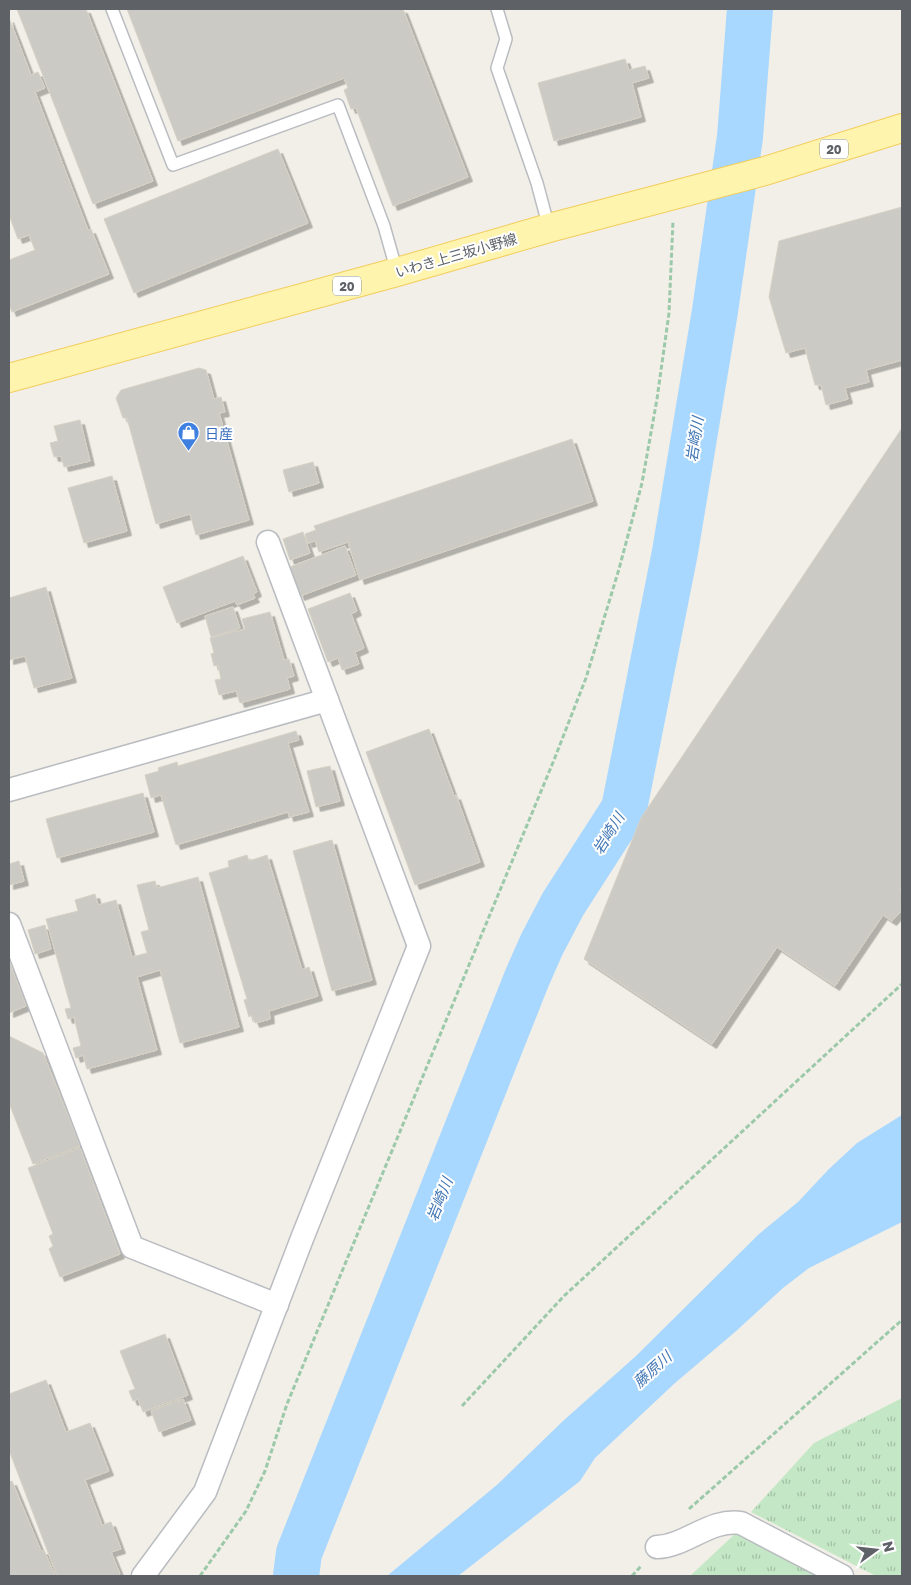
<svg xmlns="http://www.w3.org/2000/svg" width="911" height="1585" font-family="'Golos Text','Noto Sans JP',sans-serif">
<defs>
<pattern id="grass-tufts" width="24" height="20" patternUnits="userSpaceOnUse" patternTransform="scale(1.25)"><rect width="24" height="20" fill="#c4e8c5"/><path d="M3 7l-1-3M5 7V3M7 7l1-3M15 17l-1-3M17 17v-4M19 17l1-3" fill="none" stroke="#a2bfa4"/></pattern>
<filter id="shadow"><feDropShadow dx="4.5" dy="4.5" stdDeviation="0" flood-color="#0004"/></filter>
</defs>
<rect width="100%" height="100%" fill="#f1efe7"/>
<g fill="url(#grass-tufts)">
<path d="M902,1398v178h-26l-125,-64 63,-69z"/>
<path d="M737,1532l82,44h-129z"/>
</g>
<path fill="#a8d7ff" d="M902,1115v107l-93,46 -26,20 -48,44 -60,51 -80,75 -15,23 -122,95h-71l111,-92 65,-63 73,-65 123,-122 39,-32 31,-33 28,-26z"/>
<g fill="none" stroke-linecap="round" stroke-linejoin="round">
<path stroke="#a8d7ff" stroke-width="46" d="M296,1576l3,-23 228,-575 15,-34 21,-40 61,-95 51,-257 40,-241 25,-174 10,-128"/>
</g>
<g fill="#cccac4" stroke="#d6d1c5" filter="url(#shadow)">
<path d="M17,9h69l67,172 -60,23z"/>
<path d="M127,9h276l65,168 -75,29 -37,-98 -5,1 -7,-19 4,-2 -4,-10 -166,63z"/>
<path d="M9,18l22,57 7,-3 7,16 -10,4 53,138 3,-1 18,45 -97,38 -3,-8v-44l26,-10 -6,-15 -11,4 -9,-24z"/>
<path d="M625,59l4,11 16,-4 4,12 -17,5 9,34 -87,24 -16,-58z"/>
<path d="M278,149l30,74 -174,70 -30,-74z"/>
<path d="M902,207v153l-36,10 3,12 -24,6 3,11 -22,6 -5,-20h-6l-10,-37 -19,5 -17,-56 10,-56z"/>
<path d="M199,368l7,2 8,29 7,-2 4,15 -6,1 30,107 -53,15 -6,-21 -34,10 -29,-106h-4l-7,-20 5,-8z"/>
<path d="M80,420l10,41 -26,6 -3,-11 -7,1 -4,-14 8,-2 -4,-15z"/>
<path d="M902,428v459l-2,3 2,1v19l-10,11 -9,-6 -48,71 -58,-39 -65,97 -128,-85 57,-141z"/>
<path d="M572,439l21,62 -233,79 -12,-38 -29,10 -4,-11 -7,2 -3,-9 11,-4 -2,-4z"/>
<path d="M313,462l6,21 -30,9 -6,-22z"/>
<path d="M112,476l15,55 -43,12 -16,-55z"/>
<path d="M303,532l7,21 -20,7 -7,-21z"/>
<path d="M345,546l11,29 -56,21 -10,-29z"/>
<path d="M243,556l14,36 -4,2 2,4 -18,7 -2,-4 -58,22 -14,-36z"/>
<path d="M46,587l26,91 -38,10 -9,-32 -16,4v-62z"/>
<path d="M350,593l7,18 -6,3 13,34 -9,4 4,12 -17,6 -4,-12 -10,4 -20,-53z"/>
<path d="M233,607l7,21 -29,9 -6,-21z"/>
<path d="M270,612l14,48 5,-1 5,17 -7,2 3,11 -50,14 -4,-12 -17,4 -4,-15 6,-1 -3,-14 -4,1 -3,-12 3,-1 -4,-15 35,-9 -3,-10z"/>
<path d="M429,729l25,67 2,-1 24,67 -65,23 -49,-133z"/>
<path d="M296,731l3,9 -11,3 21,69 -20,5 -1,-5 -112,33 -15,-50 -10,3 -6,-23 14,-4 -1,-3 19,-6 1,4z"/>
<path d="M330,766l10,35 -24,6 -9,-36z"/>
<path d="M143,793l11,39 -97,26 -11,-39z"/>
<path d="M332,840l40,140 -40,11 -39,-140z"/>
<path d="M247,855l2,6 18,-6 35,115 7,-3 9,29 -49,15 1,8 -15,4 -3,-8 -3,2 -5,-17 3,-1 -38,-126 20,-6 -1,-6z"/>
<path d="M19,861l5,20 -15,4v-21z"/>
<path d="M198,877l41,150 -59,16 -20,-73 -23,7 20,73 -70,19 -4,-14 -7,3 -3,-10 8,-2 -7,-29 -6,2 -3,-10 6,-1 -25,-89 32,-8 -3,-11 20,-6 3,11 18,-5 16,57 15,-4 -6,-21 8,-2 -12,-45 18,-4 2,7z"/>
<path d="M45,925l6,24 -16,5 -7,-24z"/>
<path d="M9,961l17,45 -17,7z"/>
<path d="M9,1036l34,17 37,93 -47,18 -24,-61z"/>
<path d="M80,1148l40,106 -60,23 -11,-28 4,-3 -4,-10 4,-2 -25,-66z"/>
<path d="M165,1334l23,61 -45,17 -5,-13 -5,2 -4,-10 6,-2 -15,-38z"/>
<path d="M46,1380l20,52 24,-9 19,48 -24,9 17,45 9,-3 10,27 -10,3 9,22 -2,2h-61l-48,-126v-56z"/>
<path d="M183,1399l8,21 -32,12 -8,-21z"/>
<path d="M12,1481l29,70 3,-1 11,26h-46v-94z"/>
</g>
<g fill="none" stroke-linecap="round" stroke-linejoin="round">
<defs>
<g id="service">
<path d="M112,9l61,156 165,-60 46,121 13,46"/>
<path d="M497,9l9,30 -9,29 40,115 12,45"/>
</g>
<g id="minor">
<path d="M9,790l318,-90"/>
<path d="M9,924l123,323 145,58"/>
<path d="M657,1547c29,-1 54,-29 84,-24l101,53"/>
<path d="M143,1576l62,-84 98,-256 116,-290 -151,-404"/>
</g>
<path id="primary" d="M9,378l388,-106 152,-44 216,-57 137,-43"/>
</defs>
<use href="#service" stroke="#b9bcc0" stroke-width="14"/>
<use href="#minor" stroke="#b9bcc0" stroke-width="25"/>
<use href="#primary" stroke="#f3cd5d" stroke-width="30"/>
<g stroke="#9cc9aa" stroke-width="3" stroke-dasharray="5 2.5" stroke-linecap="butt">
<path d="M462,1406l102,-110 338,-312"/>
<path d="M689,1509l213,-189"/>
<path d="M200,1576l46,-65 19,-40 22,-67 267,-644 32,-82 33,-109 23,-86 15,-84 12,-86 4,-92"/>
<path d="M632,1576l10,-11"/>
</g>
<use href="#service" stroke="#fff" stroke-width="11"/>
<use href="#minor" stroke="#fff" stroke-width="22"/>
<use href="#primary" stroke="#fff4ad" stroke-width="28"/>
</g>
<defs>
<symbol id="shop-pin" viewBox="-11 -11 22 30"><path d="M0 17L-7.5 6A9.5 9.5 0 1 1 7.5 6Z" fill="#3f7fe0" stroke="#fff"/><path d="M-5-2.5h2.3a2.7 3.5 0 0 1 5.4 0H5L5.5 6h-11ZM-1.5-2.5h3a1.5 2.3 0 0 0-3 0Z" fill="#fff"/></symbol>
</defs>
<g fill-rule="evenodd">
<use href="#shop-pin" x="176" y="420" width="25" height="34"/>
</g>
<g text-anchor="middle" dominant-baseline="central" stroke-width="4" stroke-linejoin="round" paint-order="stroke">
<g fill="#fff" stroke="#8e9195" stroke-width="1">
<rect x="820" y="139.5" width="28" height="19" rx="4"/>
<rect x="333" y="276.5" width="28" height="19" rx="4"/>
</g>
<g font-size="12" font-weight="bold" fill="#5e6267">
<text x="834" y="149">20</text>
<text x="347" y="286">20</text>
</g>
<g font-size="14" fill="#5e6267" stroke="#fff">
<text transform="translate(456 255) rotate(-16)">いわき上三坂小野線</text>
</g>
<g font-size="14" fill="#366cbe" stroke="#fff" text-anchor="start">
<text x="205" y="433">日産</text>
</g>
<g font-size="15" font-style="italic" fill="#4277b4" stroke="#fff">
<text transform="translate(694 439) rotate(-81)">岩崎川</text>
<text transform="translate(608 833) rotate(-58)">岩崎川</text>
<text transform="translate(439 1199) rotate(-68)">岩崎川</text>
<text transform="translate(652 1369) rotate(-42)">藤原川</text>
</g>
</g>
<rect width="911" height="1585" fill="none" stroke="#5e6267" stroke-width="20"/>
<g transform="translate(876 1550) rotate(75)" stroke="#ffffff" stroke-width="4" paint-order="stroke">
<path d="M0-4L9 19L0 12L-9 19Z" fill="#5e6267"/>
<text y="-8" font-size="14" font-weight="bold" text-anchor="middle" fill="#5e6267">N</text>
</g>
</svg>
